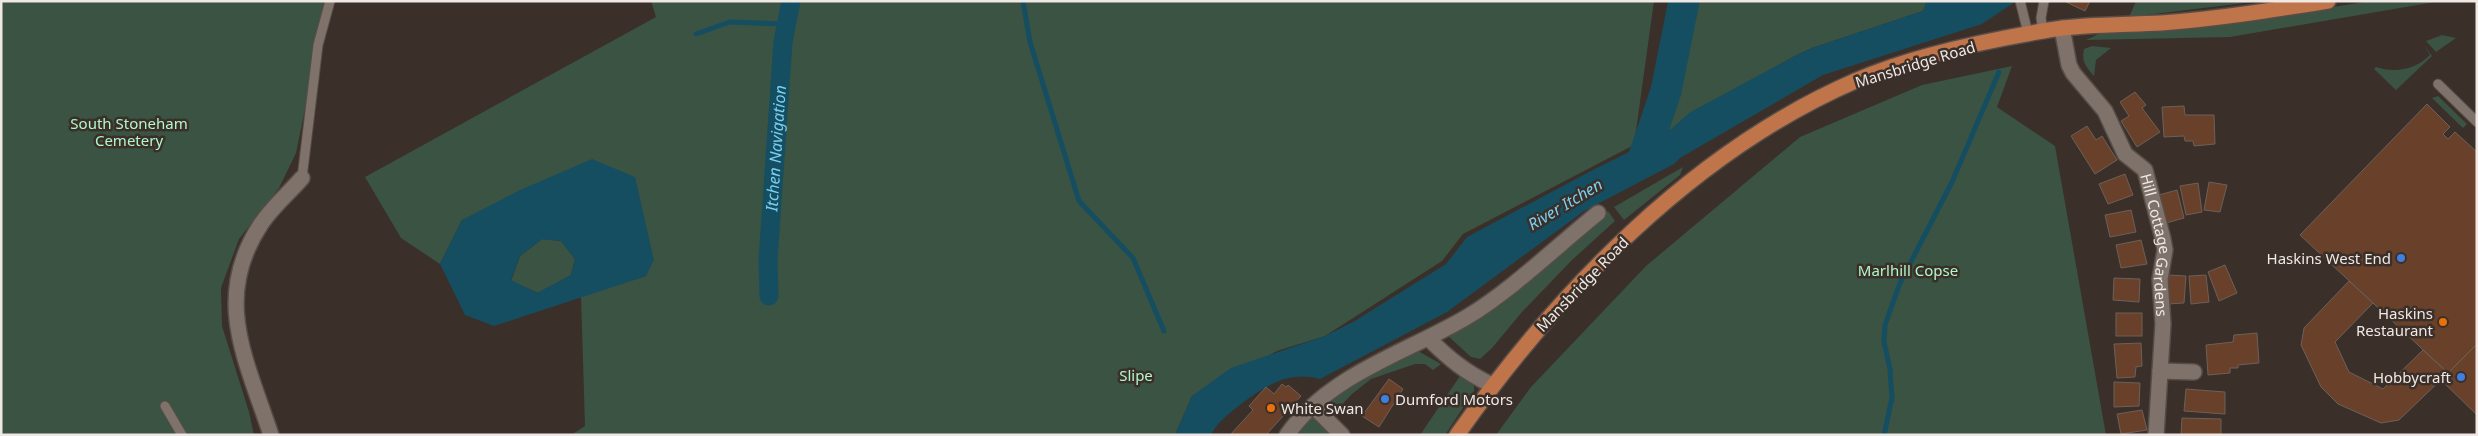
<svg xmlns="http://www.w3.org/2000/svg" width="2478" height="436" font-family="'Noto Sans',sans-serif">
<rect width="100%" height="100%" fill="#3a2f29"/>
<g fill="#3a5343">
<path d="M1,1h326l-31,152 -17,35 -40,51 -18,49 1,38 27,86 5,23h-253z"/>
<path d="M651,1h1003l-20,144 -171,89 -21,27 -117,75 -48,15 -85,45 -17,39h-604l14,-9 -4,-130 65,-20 -11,-99 -173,43 -22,44 -39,-26 -36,-61 291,-160z"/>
<path d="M1690,1h237l-4,10 -111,37 -17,8 -105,57 -23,20 -2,-1 6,-19z"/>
<path d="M2136,1h125l-132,16z"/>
<path d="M2370,1h71l-211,36 -144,3 15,-7 141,-11z"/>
<path d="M2442,35l14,3 -20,14 -10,-11z"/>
<path d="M2424,45l8,11 -36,34 -22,-21 2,-2c19,6 39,3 54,-12z"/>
<path d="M2092,46l19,2 -15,12 -2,16c-8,-9 -13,-15 -10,-27z"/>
<path d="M2012,66l-15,41 58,39 51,289h-610l35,-48 115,-121 154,-129 122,-52z"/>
<path d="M2438,96l29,28 -4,4 -31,-30z"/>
<path d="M1683,167l-3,8 -56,45 -10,-13z"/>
<path d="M1608,211l7,10 -43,39 -50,52 -30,36 -12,11 -9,-2 -25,-23z"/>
<path d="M542,239l19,2 14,18 -4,16 -33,18 -27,-12 9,-25z"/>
<path d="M1418,351l23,13 -8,6 -8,-6h-10l-44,15 -19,15 -18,19 -9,-10 51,-35z"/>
<path d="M1460,376l14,10v5l-29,44h-25z"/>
<path d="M1313,415l19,20h-35z"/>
</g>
<g fill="#154e61" fill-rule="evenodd">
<path d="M1927,1l88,1 -33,22 -159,51 -143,83 -6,6 -90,47 -137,101 -127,67c-31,-9 -55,7 -79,25 -11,9 -24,18 -30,31h-36l17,-39 39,-28 94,-32 28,-14 93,-58 21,-27 122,-65 78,-39 22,-20 106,-57 17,-8 111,-37z"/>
<path d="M592,159l43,18 19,83 -8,16 -152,50 -29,-11 -25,-51 22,-44 56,-29zM542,239l19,2 14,18 -4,16 -34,18 -26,-13 9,-24z"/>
</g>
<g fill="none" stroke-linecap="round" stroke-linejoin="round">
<g stroke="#154e61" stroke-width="5">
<path d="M1023,1l7,41 49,159 54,57 31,73"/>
<path d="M696,34l34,-12 56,2"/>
<path d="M1884,435l8,-37 -2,-29 -6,-27 1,-17 15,-42 52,-101 47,-110"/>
</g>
<path stroke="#154e61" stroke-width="19" id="s1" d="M769,296l-1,-36 15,-218 8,-41"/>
<path stroke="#154e61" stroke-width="31" d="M1643,159l23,-68 18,-90"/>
</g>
<g fill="#69412b" stroke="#6c6059">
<path d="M2064,1h26l-5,10z"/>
<path d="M2135,92l11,13 -4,3 18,24 -23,15 -16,-26 8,-5 -9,-14z"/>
<path d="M2427,104l23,23 -7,7 5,5 7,-7 22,20v192l-29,29 -148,-138z"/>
<path d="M2184,106l1,9h29l1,29 -21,2 -1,-5h-8l-1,-5 -20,1 -2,-30z"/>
<path d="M2087,126l9,14 6,-4 15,24 -22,14 -24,-38z"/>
<path d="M2125,174l8,21 -25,9 -9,-20z"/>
<path d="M2209,182l18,3 -7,27 -16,-2z"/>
<path d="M2198,183l4,29 -16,3 -6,-29z"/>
<path d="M2177,190l7,28 -18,5 -7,-28z"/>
<path d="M2131,210l5,22 -26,5 -5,-22z"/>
<path d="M2141,240l6,24 -26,4 -5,-23z"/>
<path d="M2225,265l12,28 -18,8 -11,-29z"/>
<path d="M2168,275l18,1 -2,27 -17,1z"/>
<path d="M2206,275l3,27 -18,2 -2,-28z"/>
<path d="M2114,278l26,1 -1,23 -26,-2z"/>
<path d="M2349,281l24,22 -38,39 14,30 34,17 40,-39 25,23 -49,47 -18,3 -43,-19 -17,-17 -20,-42 3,-17z"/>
<rect x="2116" y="313" width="26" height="23"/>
<path d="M2257,333l2,30 -21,2v3h-8v5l-22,2 -2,-30 27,-3 1,-7z"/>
<path d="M2141,343l1,23 -6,1 -1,10 -18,1 -3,-34z"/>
<path d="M2477,344v71l-36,-35z"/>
<path d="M1389,379l14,10 -24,38 -17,-11z"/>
<path d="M2114,382l26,1 -1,23 -25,1z"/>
<path d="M1282,384l4,3 2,-2 13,11 -35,39h-36l23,-25 -4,-4 17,-19 8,7z"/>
<path d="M2186,389l39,3v22l-41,-3z"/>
<path d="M2142,410l5,20 -26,4 -4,-20z"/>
<path d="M2182,418l39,1v16h-40z"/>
</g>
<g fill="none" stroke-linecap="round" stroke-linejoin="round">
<defs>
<g id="service">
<path d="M2020,1l8,32"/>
<path d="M2043,31l-2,-13 3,-17"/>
<path d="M2438,84l39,38"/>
<path d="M302,178l16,-133 12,-44"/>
<path d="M165,406l17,29"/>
</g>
<g id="minor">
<path id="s2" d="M2062,28l7,37 4,8 32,38 20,43 20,16 18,69 2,11 -5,29 3,45 -7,111"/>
<path d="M1428,338c20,20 38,35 64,47"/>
<path d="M2160,371l34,1"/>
<path d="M1313,406l29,29"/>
<path d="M271,435c-25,-76 -59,-137 -10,-211 11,-17 28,-31 41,-46"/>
<path d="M1287,435c42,-61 119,-82 180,-118 45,-27 90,-71 131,-104"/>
</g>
<path id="primary" d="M1457,435c101,-143 235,-283 398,-354 54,-24 129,-40 188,-50 39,-7 78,-6 118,-8 56,-4 112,-13 167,-22"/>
</defs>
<use href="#service" stroke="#574d48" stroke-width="11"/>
<use href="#minor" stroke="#574d48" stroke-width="18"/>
<use href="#primary" stroke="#574d48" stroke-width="18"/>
<use href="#service" stroke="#7f726b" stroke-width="9"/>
<use href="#minor" stroke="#7f726b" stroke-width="15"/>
<use href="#primary" stroke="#c0744a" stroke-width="15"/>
</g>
<g fill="#3f7fe0" stroke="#3a2f29" stroke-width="2">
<circle cx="2401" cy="258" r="5"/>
<circle cx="2461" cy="377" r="5"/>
<circle cx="1385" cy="399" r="5"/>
</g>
<g fill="#e8710a" stroke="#3a2f29" stroke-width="2">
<circle cx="2443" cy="322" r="5"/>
<circle cx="1271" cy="408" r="5"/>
</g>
<g text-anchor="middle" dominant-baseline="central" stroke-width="5" stroke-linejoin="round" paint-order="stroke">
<g font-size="15" fill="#f0e8e4" stroke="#3a2f29">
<text transform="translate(1915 64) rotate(-17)">Mansbridge Road</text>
<text stroke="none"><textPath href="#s2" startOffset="246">Hill Cottage Gardens</textPath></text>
<text transform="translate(1582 284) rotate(-46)">Mansbridge Road</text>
</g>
<g font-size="15" fill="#b0f8ca" stroke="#3a2f29">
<text x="129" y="123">South Stoneham<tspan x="129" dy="17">Cemetery</tspan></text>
<text x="1908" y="270">Marlhill Copse</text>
<text x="1136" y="375">Slipe</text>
</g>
<g font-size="15" fill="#f0e8e4" stroke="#3a2f29" text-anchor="end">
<text x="2391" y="258">Haskins West End</text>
<text x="2433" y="313">Haskins<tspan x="2433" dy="17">Restaurant</tspan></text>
<text x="2451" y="377">Hobbycraft</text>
<text x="1395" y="399" text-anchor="start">Dumford Motors</text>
<text x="1281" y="408" text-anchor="start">White Swan</text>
</g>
<g font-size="16" font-style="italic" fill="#7ad0f1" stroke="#3a2f29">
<text stroke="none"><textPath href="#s1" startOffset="148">Itchen Navigation</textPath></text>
<text transform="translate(1565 204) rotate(-31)">River Itchen</text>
</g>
</g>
<rect width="2478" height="436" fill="none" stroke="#f0e8e4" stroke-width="5"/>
</svg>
